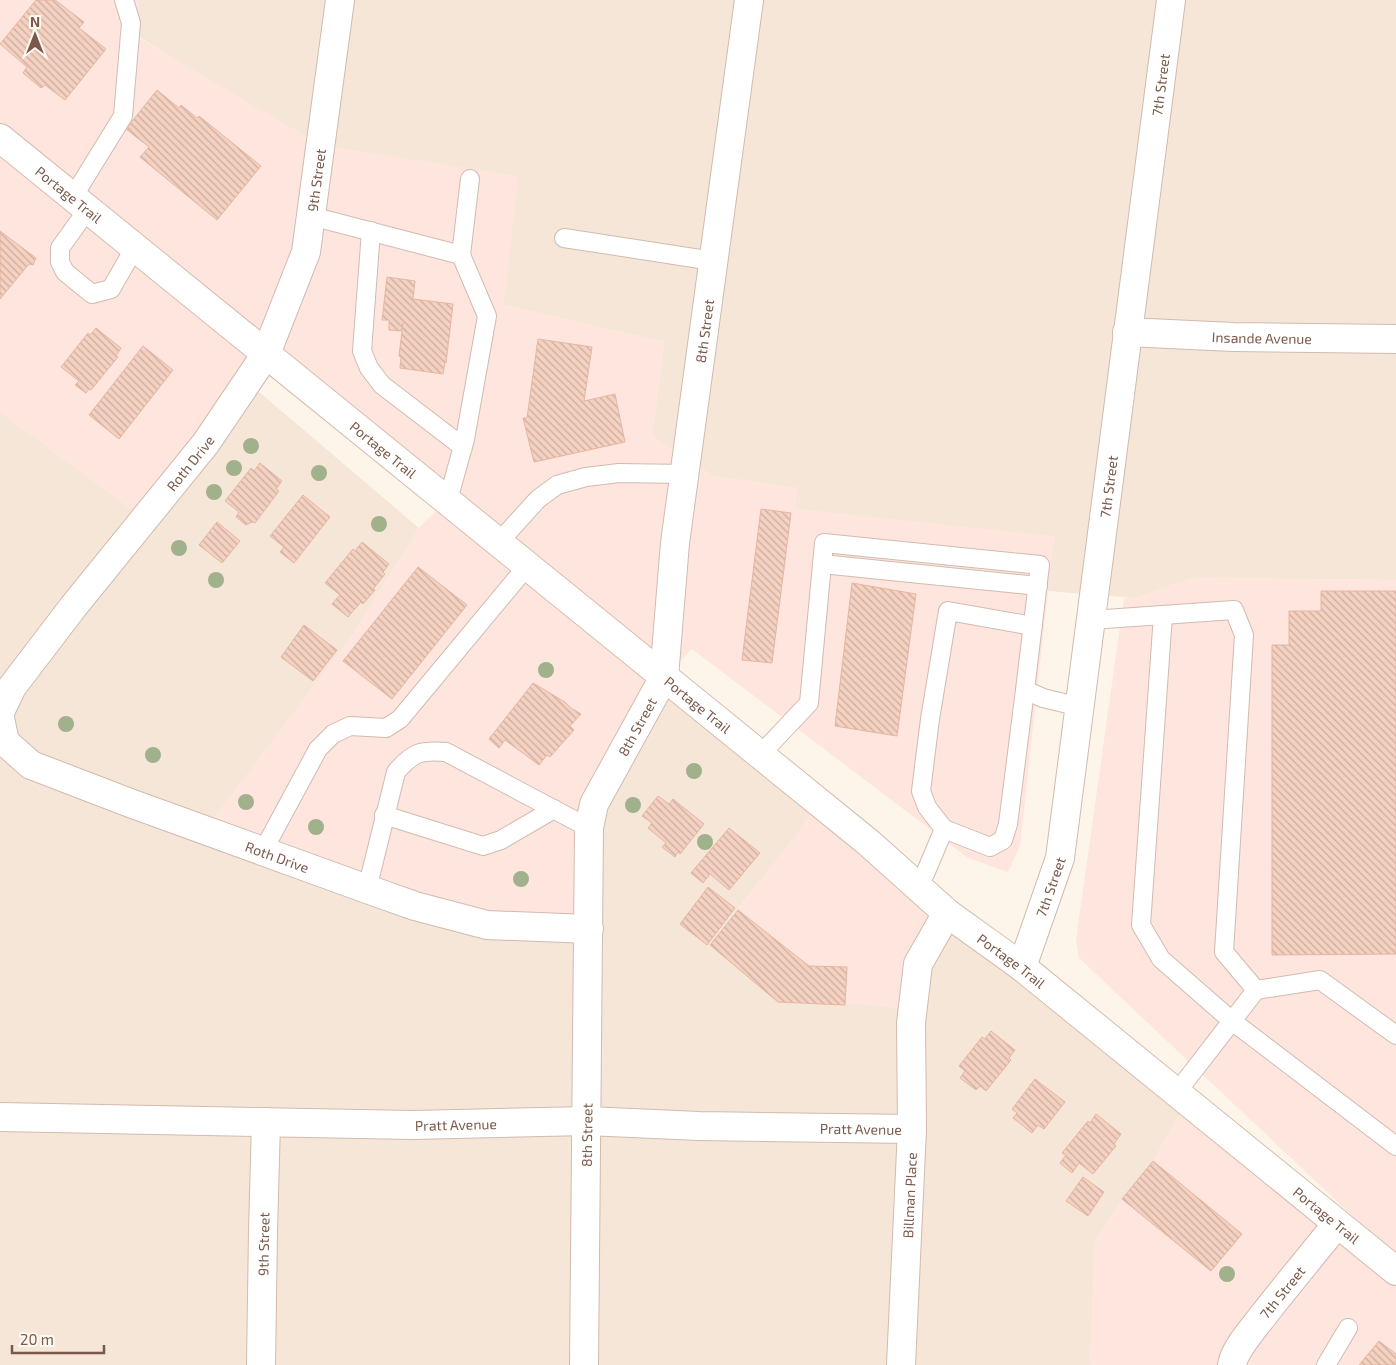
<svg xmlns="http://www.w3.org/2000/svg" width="1396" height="1365" font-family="'Exo 2',sans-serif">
<defs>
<pattern id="building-back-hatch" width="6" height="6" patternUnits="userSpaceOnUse" patternTransform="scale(1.25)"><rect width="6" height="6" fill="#f4d1c1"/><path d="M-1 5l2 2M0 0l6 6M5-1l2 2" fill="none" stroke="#cbad9f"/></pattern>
</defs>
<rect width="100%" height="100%" fill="#fdf5ea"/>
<g fill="#f6e6d8">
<path d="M139,0h1257v580l-203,-2 -58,20 -88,-7 7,-54 -260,-28 3,-21 -84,-12 -61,-40 12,-94 -160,-37 -183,-160 -39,-20 -148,-91z"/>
<path d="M258,391l161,137 -70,112 -144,190 384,-2 75,-151 154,125 -26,39 -82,103 68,58 85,2 50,5 34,-96 240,188 -34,60 -31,38 -27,43 -5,123h-1090v-953l145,107z"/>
</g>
<g fill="#fee5de">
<path d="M0,0h139l-5,35 187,110 197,31 -14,129 160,37 -12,94 61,40 84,12 -3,21 260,27 -34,310 -12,26 -40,-14 -276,-209 -28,28 -70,127 -5,125 -102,-4 -282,-95 144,-190 70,-112 28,-28 -181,-146 -121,165 -145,-107z"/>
<path d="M1193,578l203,2v677l-317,-299 -3,-18 48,-342h11z"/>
<path d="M818,802l129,111 -34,97 -50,-6 -85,-2 -68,-57 82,-104z"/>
<path d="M1187,1101l209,170v94h-306l5,-123 27,-43 31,-38z"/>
</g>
<g fill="url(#building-back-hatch)" stroke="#e7b6a0">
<path d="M36,0h19l29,22 -5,6 27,21 -41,51 -20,-15 -4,3 -18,-15 4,-6 -27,-23z"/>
<path d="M157,90l22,18 2,-3 16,13 2,-2 62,50 -44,54 -77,-63 9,-10 -23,-18z"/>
<path d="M0,231l36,27 -3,7 -4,-1 -29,35z"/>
<path d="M387,277l28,4 -2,18 40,5 -7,59 -1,-1 -2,12 -43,-6 1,-11 -2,-1 4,-33 -2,8 -12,-1v-10h-7z"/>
<path d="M96,328l25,20 -5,8 2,1 -27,33 -2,-1 -3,4 -11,-8 4,-4 -18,-14 27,-34 2,2z"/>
<path d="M538,339l54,8 -8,54 31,-7 10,48 -91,20 -11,-44h4z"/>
<path d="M143,346l30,24 -54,69 -30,-24z"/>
<path d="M260,463l22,18 -6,8 3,2 -24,32 -3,-1 -6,3 -10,-8 3,-5 -14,-11 26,-33 3,3z"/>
<path d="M303,495l27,22 -36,46 -14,-11 4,-5 -14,-11z"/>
<path d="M761,509l30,4 -19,150 -30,-3z"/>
<path d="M217,522l23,19 -18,22 -23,-18z"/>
<path d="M362,542l27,22 -6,8 2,2 -12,15 2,1 -12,14 -2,-2 -13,15 -16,-13 8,-9 -15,-12 28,-34 2,2z"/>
<path d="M418,567l49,38 -75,94 -49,-38z"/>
<path d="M852,583l64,11 -19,142 -62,-10z"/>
<path d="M1321,591h75v363l-124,1v-310h17v-34h32z"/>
<path d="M304,625l33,25 -24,31 -32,-24z"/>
<path d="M533,683l32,19 6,6 10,6 -11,12 4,4 -24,27 -3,-2 -8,10 -34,-25 -6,8 -10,-9z"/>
<path d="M658,796l11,8 4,-5 31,25 -24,30 -2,-2 -3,5 -13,-10 4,-4 -18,-15 4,-5 -10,-7z"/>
<path d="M729,828l31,25 -31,37 -19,-16 -7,9 -12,-10z"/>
<path d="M708,887l27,21 -28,37 -27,-21z"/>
<path d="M738,910l71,56 38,1 -2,38 -67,-3 -68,-57z"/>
<path d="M991,1031l24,19 -6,8 2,2 -25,31 -6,-5 -4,4 -16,-12 5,-7 -6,-5 23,-29 3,2z"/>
<path d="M1035,1079l30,23 -21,27 -6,-4 -6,8 -19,-15 4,-5 -5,-4z"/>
<path d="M1096,1114l25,20 -7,10 2,2 -23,28 -14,-11 -7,10 -12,-10 6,-8 -4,-2 26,-32 2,2z"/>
<path d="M1153,1161l89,73 -31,37 -89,-72z"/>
<path d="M1083,1177l21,15 -16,24 -22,-15z"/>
<path d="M1379,1341l17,13v11h-37z"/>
</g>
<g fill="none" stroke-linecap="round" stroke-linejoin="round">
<defs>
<g id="service">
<path d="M73,197l50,-81 8,-93 -7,-23"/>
<path d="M88,209l-28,39v14l5,10 27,22 19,-5 24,-42"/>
<path d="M311,216l150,39"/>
<path d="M371,231l-9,120 7,17 13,17 81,62"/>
<path d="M564,238l149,23"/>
<path d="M448,500l17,-61 22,-123 -26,-61 9,-76"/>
<path d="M499,542l39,-43 19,-14 29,-8 33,-4 65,1"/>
<path d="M822,564l216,22"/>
<path d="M1163,615l-22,310 20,34 71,62 164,125"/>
<path d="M1091,620l143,-10 10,25 -20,317 32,38 -79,102"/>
<path d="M760,755l49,-52 15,-160 216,22 -15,125 18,8 37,9"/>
<path d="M384,815l99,31 18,-6 53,-31"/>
<path d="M944,829l-17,-22 -6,-16 9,-72 18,-108 85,15"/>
<path d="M263,851l55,-102 15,-15 17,-8 36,2 14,-9 128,-154"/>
<path d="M919,888l25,-59 46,18 13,-7 5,-16 17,-134"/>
<path d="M367,889l29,-117c17,-20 25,-22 50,-20l143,76"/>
<path d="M1256,990l64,-10 76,55"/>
<path d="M1326,1365l22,-37"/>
</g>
<g id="minor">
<path id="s1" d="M1127,332l106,5 163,2"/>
<path id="s2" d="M0,712l12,-25 61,-80 133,-164 60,-89 40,-102 34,-252"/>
<path id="s3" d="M0,718l5,24 26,23 99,38 237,86 48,17 72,19 102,4"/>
<path id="s4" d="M1022,967l38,-109 111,-858"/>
<path id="s5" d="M0,1117l413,8 174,-4 112,5 213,3"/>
<path id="s6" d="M261,1365l2,-134 3,-109"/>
<path id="s7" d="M584,1365l5,-537 5,-24 70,-127 11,-134 74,-543"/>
<path id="s8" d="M901,1365l11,-236 -1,-106 7,-59 29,-51"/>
<path id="s9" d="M1232,1365c2,-15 21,-36 30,-48 25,-32 50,-62 75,-93"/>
</g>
<g id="secondary">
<path id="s10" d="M0,138l869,705 78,70 75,54 374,304"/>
</g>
</defs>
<use href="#service" stroke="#d1bbae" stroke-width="20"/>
<use href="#minor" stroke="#d1bbae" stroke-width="30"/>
<use href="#secondary" stroke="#d7bdae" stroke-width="30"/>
<use href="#service" stroke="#fff" stroke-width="18"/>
<use href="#minor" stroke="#fff" stroke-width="28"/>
<use href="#secondary" stroke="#fff" stroke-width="28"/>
</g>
<g fill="#a1b18c">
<circle cx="251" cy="446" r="8"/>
<circle cx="234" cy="468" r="8"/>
<circle cx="319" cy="473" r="8"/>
<circle cx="214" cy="492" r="8"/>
<circle cx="379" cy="524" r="8"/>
<circle cx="179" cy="548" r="8"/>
<circle cx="216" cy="580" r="8"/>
<circle cx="546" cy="670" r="8"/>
<circle cx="66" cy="724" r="8"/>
<circle cx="153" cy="755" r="8"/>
<circle cx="694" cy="771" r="8"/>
<circle cx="246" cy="802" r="8"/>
<circle cx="633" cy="805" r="8"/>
<circle cx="316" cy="827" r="8"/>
<circle cx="705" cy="842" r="8"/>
<circle cx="521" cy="879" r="8"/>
<circle cx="1227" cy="1274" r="8"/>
</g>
<g text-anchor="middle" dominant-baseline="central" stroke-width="4.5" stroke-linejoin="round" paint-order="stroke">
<g font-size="14" fill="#7a594b" stroke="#fff9f2">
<text stroke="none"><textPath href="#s4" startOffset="895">7th Street</textPath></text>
<text stroke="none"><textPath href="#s2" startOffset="629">9th Street</textPath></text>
<text stroke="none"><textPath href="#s10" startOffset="89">Portage Trail</textPath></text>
<text stroke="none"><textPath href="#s7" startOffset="1055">8th Street</textPath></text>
<text stroke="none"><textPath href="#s1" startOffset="135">Insande Avenue</textPath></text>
<text stroke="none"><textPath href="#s10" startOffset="494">Portage Trail</textPath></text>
<text stroke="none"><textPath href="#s2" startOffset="314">Roth Drive</textPath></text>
<text stroke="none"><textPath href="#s4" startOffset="490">7th Street</textPath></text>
<text stroke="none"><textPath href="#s10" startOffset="899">Portage Trail</textPath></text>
<text stroke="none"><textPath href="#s7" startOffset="650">8th Street</textPath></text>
<text stroke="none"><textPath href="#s3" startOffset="322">Roth Drive</textPath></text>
<text stroke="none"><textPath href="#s4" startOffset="85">7th Street</textPath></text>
<text stroke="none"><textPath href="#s10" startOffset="1304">Portage Trail</textPath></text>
<text stroke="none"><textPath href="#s5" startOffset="456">Pratt Avenue</textPath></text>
<text stroke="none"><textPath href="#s5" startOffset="861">Pratt Avenue</textPath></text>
<text stroke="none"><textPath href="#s7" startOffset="230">8th Street</textPath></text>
<text stroke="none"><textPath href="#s8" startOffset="170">Billman Place</textPath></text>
<text stroke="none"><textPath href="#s10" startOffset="1709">Portage Trail</textPath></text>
<text stroke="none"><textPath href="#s6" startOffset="121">9th Street</textPath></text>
<text stroke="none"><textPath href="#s9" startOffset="89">7th Street</textPath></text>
</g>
</g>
<g transform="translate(35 35)" stroke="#fff9f2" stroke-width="4" paint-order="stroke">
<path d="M0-4L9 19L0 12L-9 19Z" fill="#7a594b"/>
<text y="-8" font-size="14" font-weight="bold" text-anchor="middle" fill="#7a594b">N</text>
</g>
<path d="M12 1345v8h92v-8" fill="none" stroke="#7a594b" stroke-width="2.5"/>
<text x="20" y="1345" font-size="15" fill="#7a594b" stroke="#fff9f2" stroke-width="4" paint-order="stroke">20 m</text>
</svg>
